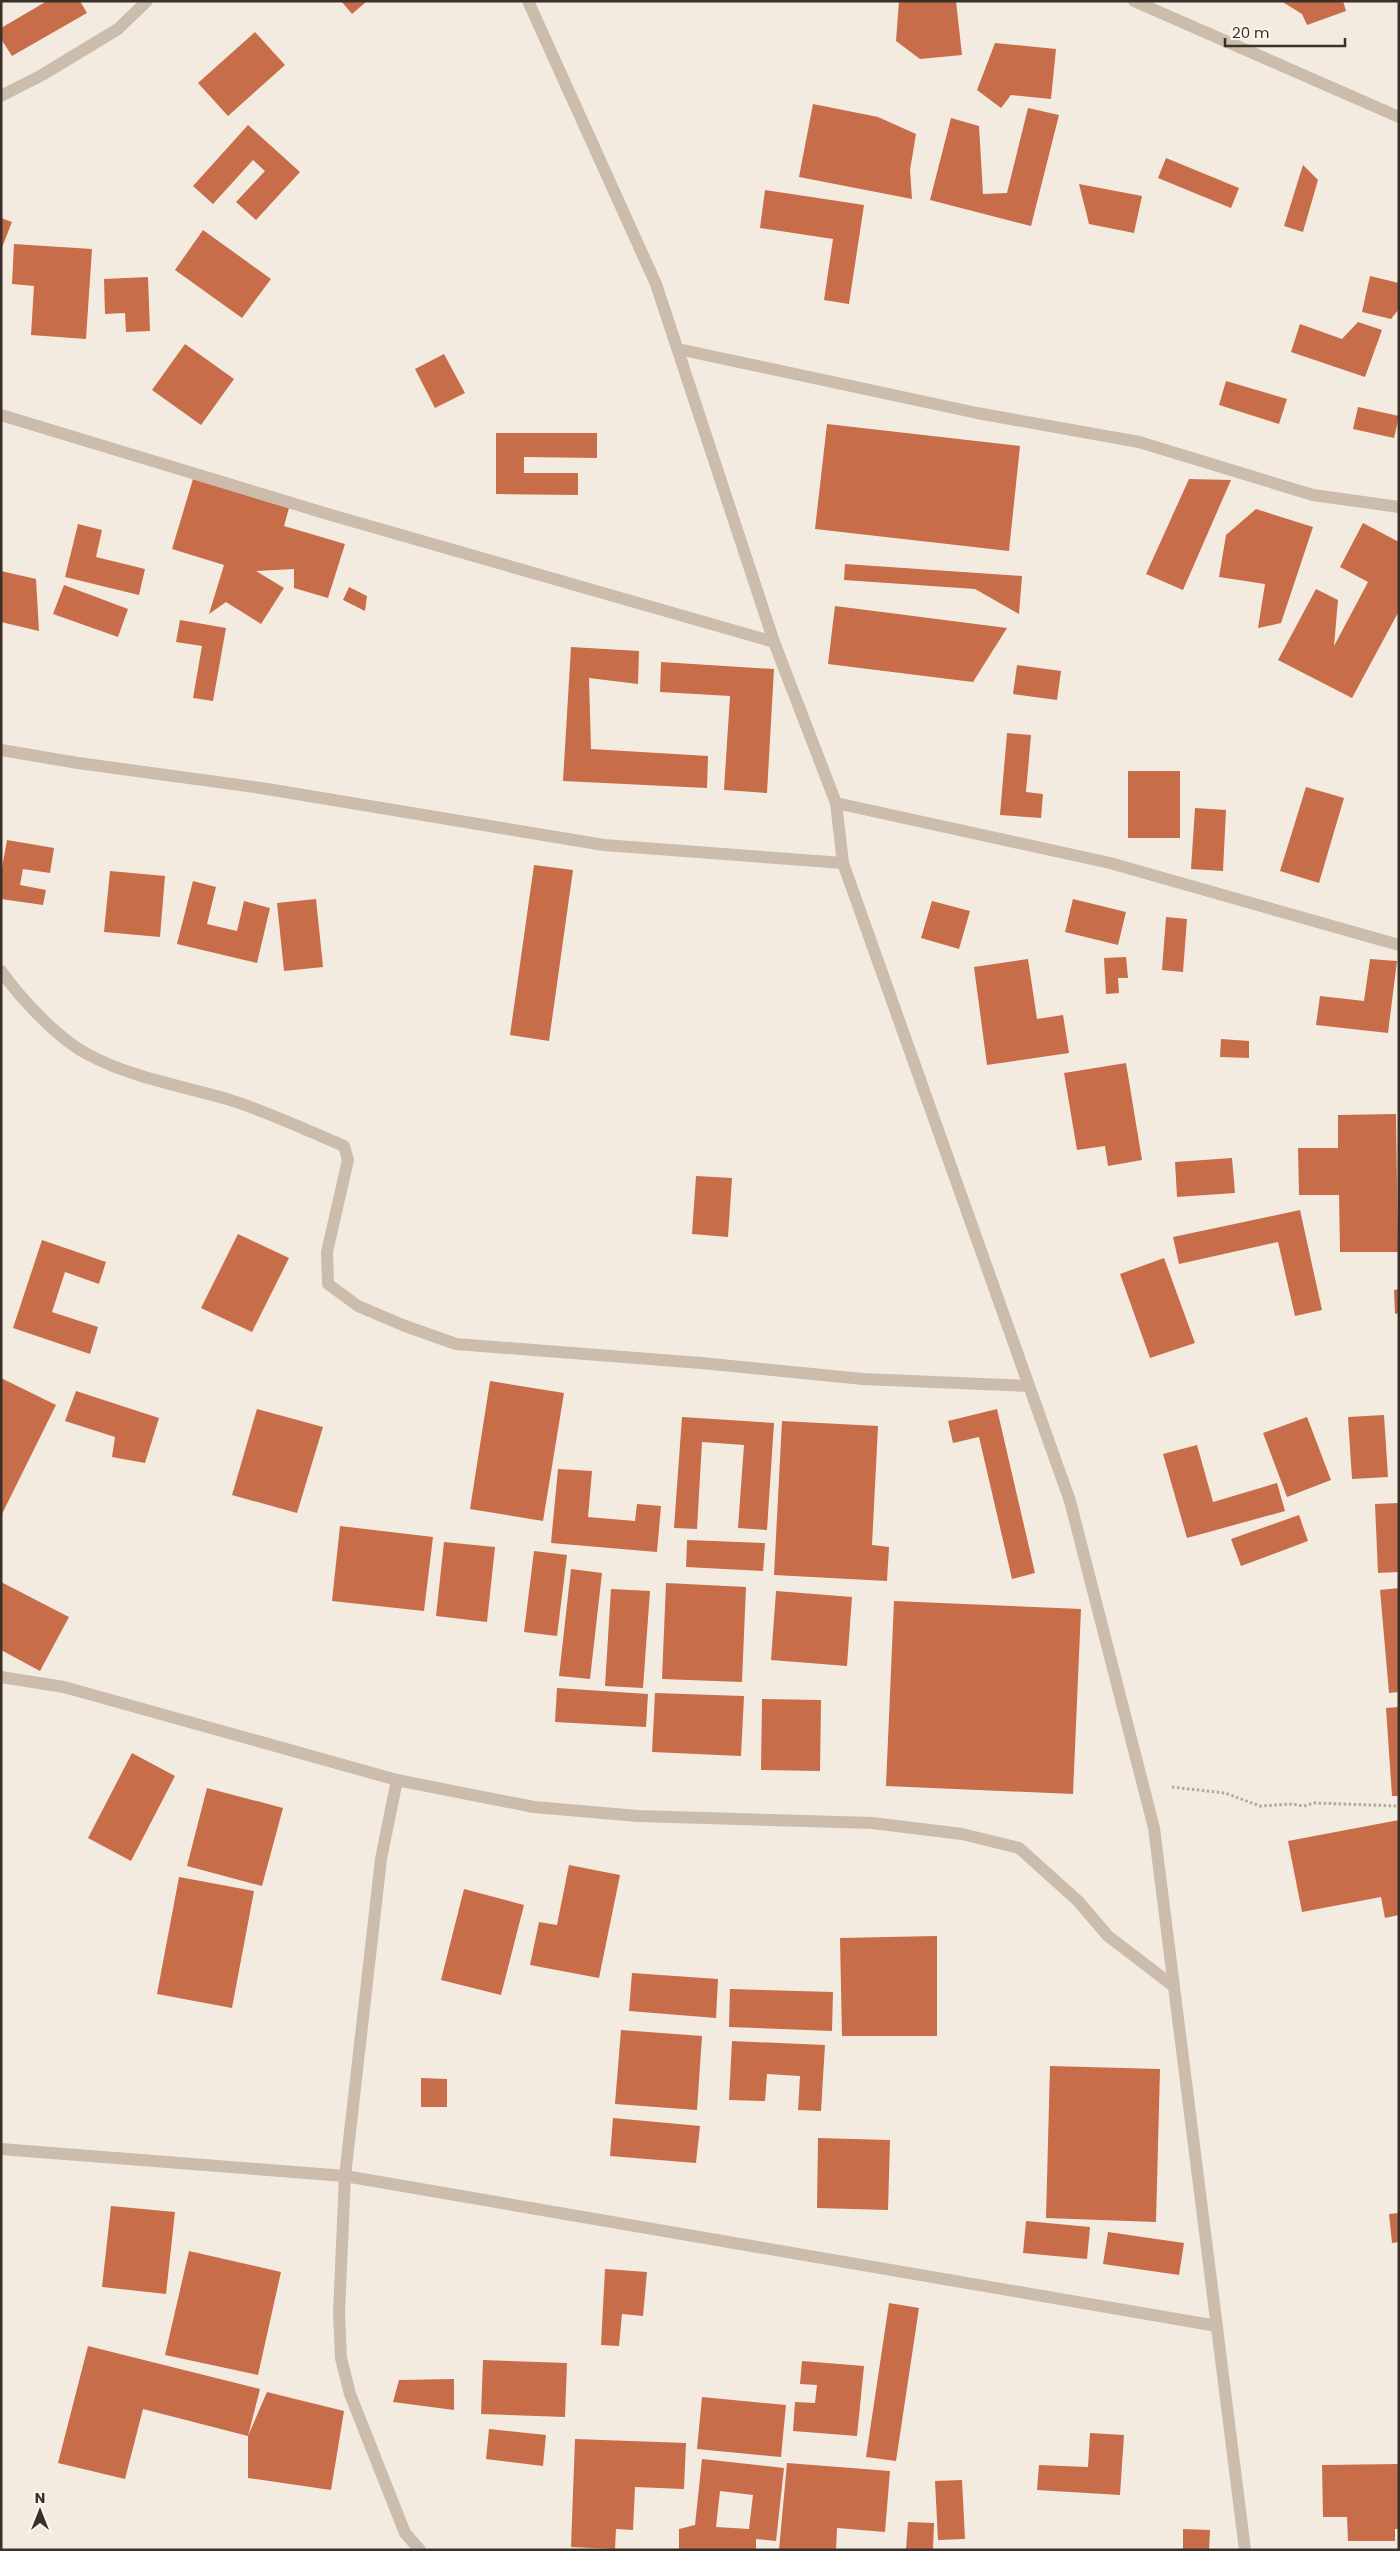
<svg xmlns="http://www.w3.org/2000/svg" width="1400" height="2551" font-family="Poppins,sans-serif">
<rect width="100%" height="100%" fill="#f4ebe0"/>
<g fill="#c86d49" fill-rule="evenodd">
<path d="M47,1h33l7,12 -75,43 -11,-17v-11z"/>
<path d="M341,1h26l-15,13z"/>
<path d="M899,1h57l6,54 -42,4 -24,-18z"/>
<path d="M1281,1h62l3,10 -39,14 -5,-11z"/>
<path d="M255,32l30,33 -57,51 -30,-33z"/>
<path d="M995,43l61,6 -5,50 -40,-4 -10,13 -24,-18z"/>
<path d="M813,104l65,13 38,17 -6,36 2,29 -113,-22z"/>
<path d="M1028,108l31,7 -28,111 -101,-26 21,-82 28,8 4,68 24,-1z"/>
<path d="M248,125l52,47 -44,48 -20,-18 29,-31 -12,-11 -40,44 -20,-18z"/>
<path d="M1166,158l73,30 -8,20 -73,-30z"/>
<path d="M1303,165l15,15 -15,52 -19,-6z"/>
<path d="M1079,184l63,12 -8,37 -45,-9z"/>
<path d="M765,190l99,15 -15,99 -25,-4 9,-61 -73,-11z"/>
<path d="M1,218l11,4 -11,28z"/>
<path d="M203,230l68,49 -29,39 -67,-48z"/>
<path d="M14,244l78,5 -6,90 -55,-4 3,-49 -22,-2z"/>
<path d="M1370,276l29,7v26l-8,10 -29,-7z"/>
<path d="M148,277l2,54 -24,1 -1,-19 -20,1 -1,-35z"/>
<path d="M1358,322l24,8 -17,47 -74,-25 9,-28 42,15z"/>
<path d="M185,344l49,35 -33,46 -49,-35z"/>
<path d="M444,354l21,39 -30,15 -20,-39z"/>
<path d="M1226,381l61,18 -8,25 -60,-19z"/>
<path d="M1358,407l41,9 -5,22 -41,-9z"/>
<path d="M827,424l193,22 -11,105 -194,-22z"/>
<path d="M496,433h101v25l-73,-1v16h54v22l-82,-1z"/>
<path d="M193,479l96,29 -5,18 61,18 -17,54 -34,-10v-19l-38,2 28,17 -23,36 -35,-22 -17,12 15,-49 -52,-16z"/>
<path d="M1189,479l42,1 -48,110 -37,-16z"/>
<path d="M1256,509l57,18 -32,96 -23,5 7,-44 -46,-7 7,-42z"/>
<path d="M1363,523l36,19v69l-47,87 -74,-38 38,-71 22,11 -4,46 34,-64 -28,-15z"/>
<path d="M78,524l24,6 -6,27 49,12 -6,26 -74,-18z"/>
<path d="M845,564l177,12 -3,38 -44,-25 -131,-9z"/>
<path d="M1,571l35,8 3,52 -38,-9z"/>
<path d="M64,585l64,24 -10,28 -65,-23z"/>
<path d="M349,587l18,9 -2,15 -22,-11z"/>
<path d="M835,606l172,22 -34,54 -145,-18z"/>
<path d="M180,620l46,8 -13,73 -20,-3 9,-52 -26,-4z"/>
<path d="M571,647l68,4 -1,33 -49,-6 2,71 117,7 -1,32 -144,-7z"/>
<path d="M661,662l113,7 -7,124 -43,-3 6,-94 -70,-4z"/>
<path d="M1017,665l44,6 -4,29 -44,-6z"/>
<path d="M1007,733l24,2 -5,57 17,2 -2,24 -41,-3z"/>
<rect x="1128" y="771" width="52" height="67"/>
<path d="M1306,787l38,11 -25,85 -39,-12z"/>
<path d="M1195,808l31,2 -3,61 -32,-2z"/>
<path d="M7,840l47,8 -4,25 -27,-4 -3,16 26,5 -3,15 -42,-6v-26z"/>
<path d="M534,865l39,5 -24,171 -39,-6z"/>
<path d="M110,871l55,5 -5,61 -56,-5z"/>
<path d="M193,881l23,6 -9,37 30,7 7,-30 26,7 -13,55 -80,-19z"/>
<path d="M316,899l7,68 -39,4 -7,-68z"/>
<path d="M1073,899l53,13 -8,33 -53,-13z"/>
<path d="M932,901l38,10 -11,38 -38,-11z"/>
<path d="M1166,917l21,2 -4,53 -21,-2z"/>
<path d="M1126,957l2,21h-10l1,15 -13,1 -2,-36z"/>
<path d="M1028,959l9,60 26,-4 6,38 -82,12 -13,-98z"/>
<path d="M1370,959l27,2 -9,72 -72,-8 4,-29 44,5z"/>
<path d="M1221,1039l28,2v17l-29,-1z"/>
<path d="M1126,1063l16,97 -34,6 -3,-20 -28,4 -13,-77z"/>
<path d="M1396,1114l2,138h-58l-1,-57h-40l-1,-47h40v-33z"/>
<path d="M1232,1158l3,35 -58,4 -2,-35z"/>
<path d="M696,1176l36,2 -4,59 -36,-3z"/>
<path d="M1300,1210l22,100 -27,6 -17,-74 -99,22 -6,-27z"/>
<path d="M238,1234l51,24 -37,74 -51,-24z"/>
<path d="M42,1240l64,22 -7,22 -34,-12 -13,40 46,15 -8,27 -77,-26z"/>
<path d="M1164,1258l31,85 -45,15 -30,-84z"/>
<path d="M1399,1289v24l-4,1 -1,-24z"/>
<path d="M1,1378l55,27 -55,111z"/>
<path d="M490,1381l74,12 -21,128 -73,-12z"/>
<path d="M76,1391l83,27 -14,45 -33,-6 3,-20 -50,-16z"/>
<path d="M257,1409l66,18 -26,86 -65,-18z"/>
<path d="M997,1409l38,164 -23,6 -33,-142 -26,6 -5,-22z"/>
<path d="M1384,1415l4,62 -36,2 -4,-62z"/>
<path d="M682,1417l92,6 -7,107 -29,-2 6,-83 -42,-3 -5,87 -23,-1z"/>
<path d="M1307,1417l24,63 -44,17 -24,-64z"/>
<path d="M782,1421l96,5 -6,119 17,2 -2,34 -113,-6z"/>
<path d="M1197,1445l16,57 64,-19 8,28 -98,27 -24,-84z"/>
<path d="M558,1469l34,2 -4,46 47,4 2,-17 24,2 -4,46 -106,-9z"/>
<path d="M1399,1503v69l-21,1 -3,-69z"/>
<path d="M1299,1515l9,26 -67,25 -10,-27z"/>
<path d="M340,1526l93,11 -9,74 -92,-10z"/>
<path d="M687,1540l78,3 -2,28 -77,-4z"/>
<path d="M444,1542l51,5 -8,75 -51,-6z"/>
<path d="M534,1551l33,4 -10,81 -33,-4z"/>
<path d="M571,1569l31,4 -12,106 -31,-3z"/>
<path d="M1,1582l68,35 -29,54 -39,-21z"/>
<path d="M666,1583l80,4 -4,95 -80,-3z"/>
<path d="M1399,1588v104l-10,1 -9,-103z"/>
<path d="M611,1589l39,2 -7,97 -38,-2z"/>
<path d="M776,1591l76,6 -5,69 -76,-6z"/>
<path d="M894,1601l187,8 -8,185 -187,-8z"/>
<path d="M557,1688l91,6 -2,33 -91,-5z"/>
<path d="M655,1693l89,3 -3,60 -89,-4z"/>
<path d="M762,1699l59,1 -1,71 -59,-1z"/>
<path d="M1399,1707v89h-7l-6,-88z"/>
<path d="M132,1753l43,23 -44,85 -43,-23z"/>
<path d="M207,1788l76,20 -21,78 -75,-20z"/>
<path d="M1399,1820v95l-14,3 -4,-21 -79,15 -14,-71z"/>
<path d="M569,1865l51,10 -21,103 -69,-13 9,-43 18,3z"/>
<path d="M179,1877l75,14 -22,117 -75,-14z"/>
<path d="M464,1889l60,16 -23,90 -60,-15z"/>
<path d="M937,1936v100h-95l-2,-98z"/>
<path d="M632,1973l86,6 -2,39 -87,-7z"/>
<path d="M730,1989l103,3 -1,39 -103,-4z"/>
<path d="M621,2030l81,6 -5,74 -82,-6z"/>
<path d="M732,2041l93,4 -4,66 -23,-1 2,-34 -33,-2 -2,27 -36,-1z"/>
<path d="M1050,2066l110,3 -4,153 -110,-4z"/>
<path d="M421,2078l26,1v28h-26z"/>
<path d="M613,2118l87,8 -4,37 -86,-7z"/>
<path d="M818,2138l72,2 -2,70 -71,-2z"/>
<path d="M111,2206l64,6 -9,82 -64,-7z"/>
<path d="M1399,2213v29l-7,1 -3,-29z"/>
<path d="M1026,2221l64,6 -3,32 -64,-6z"/>
<path d="M1108,2232l76,11 -5,32 -76,-11z"/>
<path d="M189,2251l92,21 -23,103 -93,-20z"/>
<path d="M605,2269l42,3 -4,44 -21,-2 -3,32 -18,-1z"/>
<path d="M889,2303l30,5 -23,153 -30,-4z"/>
<path d="M88,2346l172,43 -12,47 -105,-27 -18,70 -67,-16z"/>
<path d="M483,2360l84,3 -2,54 -84,-3z"/>
<path d="M802,2361l62,5 -7,70 -64,-5 2,-29 20,1 2,-18 -17,-1z"/>
<path d="M454,2379v31l-61,-8 6,-22z"/>
<path d="M267,2392l77,19 -13,79 -83,-12v-42z"/>
<path d="M702,2397l84,8 -5,52 -84,-8z"/>
<path d="M489,2429l57,6 -3,31 -57,-7z"/>
<path d="M1090,2433l34,2 -4,60 -83,-5 2,-25 49,2z"/>
<path d="M575,2439l111,4 -2,46 -49,-2 -2,43 -17,-1 -1,20 -44,-2z"/>
<path d="M702,2459l82,9 -8,73 -20,-2v11h-77v-21l16,-4zM720,2491l33,4 -4,34 -33,-2z"/>
<path d="M787,2463l103,8 -5,61 -48,-4 -1,22h-57z"/>
<path d="M1399,2464v65h-4v12h-47l-1,-24h-24l-1,-52z"/>
<path d="M962,2480l3,59 -27,1 -3,-59z"/>
<path d="M908,2522l26,1 -1,27h-27z"/>
<path d="M1183,2529l27,1 -1,20h-26z"/>
</g>
<g fill="none" stroke-linecap="round" stroke-linejoin="round">
<path stroke="#b8a695" stroke-width="3" stroke-dasharray="2.5 2.5" stroke-linecap="butt" d="M1172,1787l53,6 35,13 32,-2 12,2 10,-3 85,3"/>
<g stroke="#ccbcab" stroke-width="12">
<path d="M528,1l128,283 118,358 62,161 7,60 227,638 84,327 91,722"/>
<path d="M1134,1l265,116"/>
<path d="M1,96l41,-21 76,-46 29,-28"/>
<path d="M678,349l299,64 162,29 174,53 86,12"/>
<path d="M1,415l330,100 443,127"/>
<path d="M1,750l77,13 183,25 343,57 239,18"/>
<path d="M836,803l274,60 289,82"/>
<path d="M1,971c20,28 57,68 88,84 41,22 93,31 138,44 40,12 79,31 117,47l4,14 -21,92 1,32 30,22 47,20 51,18 245,19 162,16 166,7"/>
<path d="M1,1677l63,10 333,93 137,27 104,9 234,7 90,11 57,14 59,53 30,35 64,49"/>
<path d="M397,1780l-16,79 -36,317 -6,137 2,45 9,36 55,139 15,17"/>
<path d="M1,2149l344,27 872,150"/>
</g>
</g>
<rect width="1400" height="2551" fill="none" stroke="#3a302a" stroke-width="5"/>
<g transform="translate(40 2511)" stroke="#fbf5ed" stroke-width="4" paint-order="stroke">
<path d="M0-4L9 19L0 12L-9 19Z" fill="#3a302a"/>
<text y="-8" font-size="14" font-weight="bold" text-anchor="middle" fill="#3a302a">N</text>
</g>
<path d="M1225 38v8h120v-8" fill="none" stroke="#3a302a" stroke-width="2.5"/>
<text x="1232" y="38" font-size="15" fill="#3a302a" stroke="#fbf5ed" stroke-width="4" paint-order="stroke">20 m</text>
</svg>
